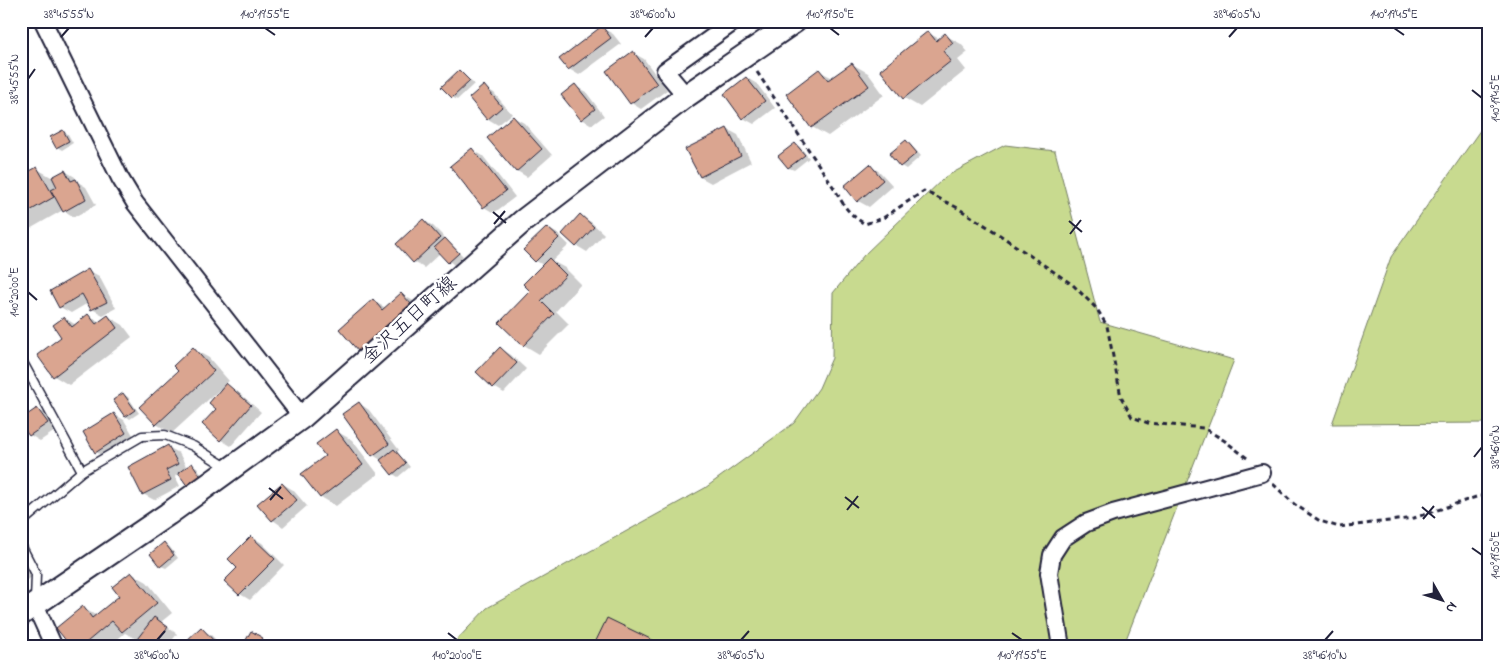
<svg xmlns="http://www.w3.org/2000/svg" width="1509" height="668" font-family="'Indie Flower','Klee One',sans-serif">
<rect width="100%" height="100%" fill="#fff"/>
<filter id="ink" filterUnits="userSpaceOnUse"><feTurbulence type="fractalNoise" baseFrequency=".02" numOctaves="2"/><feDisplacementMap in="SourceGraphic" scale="10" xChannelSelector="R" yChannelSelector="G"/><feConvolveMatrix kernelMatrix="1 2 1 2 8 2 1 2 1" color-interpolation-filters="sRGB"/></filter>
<g filter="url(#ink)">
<g fill="#c8da8f" stroke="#757e65">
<path d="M1488,119v304l-156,1 59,-167z"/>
<path d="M1005,145l50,6 45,171 134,38 -111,287h-673l37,-39 218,-120 89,-65 25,-35 13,-30 1,-65 31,-38 81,-78z"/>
</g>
<g fill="#0003">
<path d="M602,28l11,6 8,10 -42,31 -10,-6z"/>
<path d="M928,33l12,6 5,-4 16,9 7,8 -10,8 8,10 -46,37 -16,-9z"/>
<path d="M633,53l11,6 23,31 -26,19 -10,-6z"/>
<path d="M852,64l16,9 16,22 -56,41 -16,-9 -24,-33 31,-23 14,7z"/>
<path d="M459,71l15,13 -17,16 -5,-3z"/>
<path d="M747,78l10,6 18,24 -21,16 -11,-6z"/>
<path d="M575,86l11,6 18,24 -12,9 -10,-6z"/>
<path d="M484,87l10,6 18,21 -14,11 -10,-6z"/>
<path d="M513,117l11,6 28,32 -25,22 -10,-6z"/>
<path d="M727,129l11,6 13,27 -40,21 -11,-6z"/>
<path d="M63,131l5,3 5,9 -11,7 -5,-3z"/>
<path d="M906,142l5,3 10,11 -15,13 -5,-3z"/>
<path d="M795,144l5,3 9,11 -15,12 -5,-2 -9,-11z"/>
<path d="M473,150l10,6 32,41 -21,16 -10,-6z"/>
<path d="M870,166l10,6 13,14 -24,21 -11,-6z"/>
<path d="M37,169l16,9 12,-7 10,6 3,5 8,5 10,18 -22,12 -11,-7 -42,24v-61l4,2z"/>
<path d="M580,216l11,6 13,12 -17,18 -10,-6z"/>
<path d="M423,220l10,6 30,30 -9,9 -14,-12 -16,15 -10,-6 -17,-18z"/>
<path d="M547,228l11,6 11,11 -17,16 13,7 16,16 -25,27 13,13 -30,30 -15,-9 8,-54 11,-26 -7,-4z"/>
<path d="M88,270l11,6 17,32 -13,7 -11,-6 -4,-6 -17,10 -11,-6z"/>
<path d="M401,294l16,9 -41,57 -3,-59 13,7z"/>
<path d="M89,316l11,6 8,-6 15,9 9,12 -63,48 -15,-9 9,-39 2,-19 11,7z"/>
<path d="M500,348l11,7 15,14 -22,24 -10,-6z"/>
<path d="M193,349l16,9 20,23 -4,3 12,7 24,21 -30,34 -10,-6 -4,-31 5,-19 -2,-1 -48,44 -16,-9 24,-53z"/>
<path d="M21,381l6,7 -6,4z"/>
<path d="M123,394l5,3 11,16 -9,6 -4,-3z"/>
<path d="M359,403l10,7 30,40 -2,2 13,15 -12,10 -5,-3 -12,-14 -8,-5z"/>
<path d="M37,409l11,6 10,14 -18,12 -10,-6z"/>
<path d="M114,414l10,6 12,20 -30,18 -10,-6z"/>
<path d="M336,431l16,9 26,34 -42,32 -15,-9 5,-41z"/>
<path d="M21,444l4,6 -4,3z"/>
<path d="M168,447l11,6 8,15 5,-3 5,2 9,14 -26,-7 -5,2 5,10 -26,14 -11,-6z"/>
<path d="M283,484l10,6 14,16 -24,21 -10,-7 -14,-16z"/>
<path d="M252,537l10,6 22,22 -34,35 -10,-6 -1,-26z"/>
<path d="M164,544l5,2 9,12 -12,10 -5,-2z"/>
<path d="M21,553l17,21 -17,9z"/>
<path d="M131,573l16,9 25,31 -11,9 16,12 -10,13h-34l5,-7 -13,-7 -17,14h-35l10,-39 14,8 24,-20z"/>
<path d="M201,629l10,6 12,12h-33z"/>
<path d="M252,633l23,14h-32z"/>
<path d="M21,643l6,3 1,1h-7z"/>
</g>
<g fill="#daa590" stroke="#22223b">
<path d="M602,26l9,12 -43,32 -9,-11z"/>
<path d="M928,31l8,10 9,-8 8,10 -10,8 8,10 -48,38 -23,-29z"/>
<path d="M633,51l24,33 -27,20 -24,-33z"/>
<path d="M852,63l17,23 -58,42 -25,-34 33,-25 9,11z"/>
<path d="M459,70l11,11 -18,17 -11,-11z"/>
<path d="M746,77l19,24 -23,18 -18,-25z"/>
<path d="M575,84l20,25 -14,11 -20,-25z"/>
<path d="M484,85l18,22 -15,13 -18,-22z"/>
<path d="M513,116l29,33 -26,23 -29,-34z"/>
<path d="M727,128l14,28 -41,21 -15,-28z"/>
<path d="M63,130l6,11 -13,7 -6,-11z"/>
<path d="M906,140l11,13 -17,14 -11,-13z"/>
<path d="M795,143l10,12 -17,13 -10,-12z"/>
<path d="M472,148l34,43 -23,17 -33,-42z"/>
<path d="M870,164l13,16 -26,22 -13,-16z"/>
<path d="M37,167l17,30 -33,19v-40z"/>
<path d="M65,170l6,11 5,-2 10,20 -23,13 -12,-22 6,-3 -5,-10z"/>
<path d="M580,214l14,13 -18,20 -14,-13z"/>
<path d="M423,219l17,19 -27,25 -17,-19z"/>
<path d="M547,227l12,11 -24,24 -12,-12z"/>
<path d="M445,238l14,15 -11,10 -14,-15z"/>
<path d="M549,258l17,17 -25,26 13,13 -31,32 -24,-23 31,-32 -7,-7z"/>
<path d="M88,269l19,33 -16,8 -9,-16 -23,14 -9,-17z"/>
<path d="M401,293l11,12 -53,47 -20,-23 34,-30 9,11z"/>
<path d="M88,314l8,10 12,-9 9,13 -64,49 -16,-22 24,-18 -8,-12 11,-8 8,10z"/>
<path d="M193,347l21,24 -58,54 -17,-18 39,-36 -5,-5z"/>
<path d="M500,347l17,16 -24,25 -17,-16z"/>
<path d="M226,383l25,22 -31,36 -18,-17 14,-15 -7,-6z"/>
<path d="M123,393l12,17 -10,7 -12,-17z"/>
<path d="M359,402l30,42 -17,12 -30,-42z"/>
<path d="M37,408l11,15 -19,13 -8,-11v-6z"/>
<path d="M114,413l12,20 -31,20 -12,-21z"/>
<path d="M336,429l27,36 -43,33 -19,-24 24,-18 -9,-12z"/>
<path d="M168,445l10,19 -12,6 5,10 -29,15 -14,-28z"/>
<path d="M394,449l12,14 -14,12 -12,-15z"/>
<path d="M192,463l10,15 -14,9 -10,-14z"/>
<path d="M282,483l15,17 -25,21 -15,-17z"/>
<path d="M251,536l24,23 -36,36 -15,-14 13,-13 -9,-9z"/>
<path d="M164,542l10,13 -14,12 -10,-13z"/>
<path d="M21,556l7,12 -7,4z"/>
<path d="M131,572l26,31 -35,29 -10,-11 -31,26h-10l-15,-19 27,-22 9,12 27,-22 -7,-9z"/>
<path d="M154,617l14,10 -15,20h-22z"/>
<path d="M607,618l60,29h-74z"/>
<path d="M201,627l15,16 -4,4h-24l-4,-4z"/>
<path d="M251,631l12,7 -6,9h-15z"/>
</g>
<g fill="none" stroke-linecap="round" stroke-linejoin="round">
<defs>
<g id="service">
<path d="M21,359l61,112"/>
<path d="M21,523l61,-52 60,-35 23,-1 28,11 35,22"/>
<path d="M21,545l15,29 -1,27"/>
</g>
<g id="minor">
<path d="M43,21l77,157 15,25 167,214"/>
<path d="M686,96l-21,-25 70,-50"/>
<path d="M35,605l19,42"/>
<path d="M1061,647l-12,-74 3,-18 11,-17 23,-15 27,-10 149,-40"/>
</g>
<path id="secondary" d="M21,614l147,-100 134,-97 221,-196 163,-125 109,-75"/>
</defs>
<use href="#service" stroke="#22223b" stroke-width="11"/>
<use href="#minor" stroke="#22223b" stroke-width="20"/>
<use href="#secondary" stroke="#22223b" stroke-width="26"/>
<g stroke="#22223b" stroke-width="3" stroke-dasharray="5 4" stroke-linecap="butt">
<path d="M757,72l79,119c8,16 14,24 29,33l18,-6 41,-27 32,16 35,22 82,56 24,24 10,17 14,71 11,20 16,6 56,5 21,13 22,17"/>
<path d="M1273,484l21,20 26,17 19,6 75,-9 65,-22h9"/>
</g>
<use href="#service" stroke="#fff" stroke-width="8"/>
<use href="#minor" stroke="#fff" stroke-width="16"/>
<use href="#secondary" stroke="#fff" stroke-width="22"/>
</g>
</g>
<path fill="none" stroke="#22223b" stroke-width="2" d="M265,28l10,7M830,28l9,7M1394,28l10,7M61,37l8,-9M645,37l8,-9M1229,37l8,-9M28,79l7,-10M1472,90l10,8M493,212l13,11M1069,221l13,11M494,224l11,-13M1070,234l11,-14M28,292l9,8M1474,457l8,-10M269,488l14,11M845,497l14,11M270,500l11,-13M1422,507l13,11M847,510l11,-14M1423,519l11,-13M1472,548l10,7M448,633l9,7M1012,633l10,7M157,640l8,-9M741,640l8,-9M1325,640l8,-9"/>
<g text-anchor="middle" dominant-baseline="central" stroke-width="5" stroke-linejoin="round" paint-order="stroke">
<g font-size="20" fill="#22223b" stroke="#fff">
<text transform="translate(410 321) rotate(-42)">金沢五日町線</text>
</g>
</g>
<rect width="1509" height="668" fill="none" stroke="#fff" stroke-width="55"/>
<g transform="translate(1442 600) rotate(129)" stroke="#ffffff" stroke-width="4" paint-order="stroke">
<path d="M0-4L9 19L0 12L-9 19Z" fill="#22223b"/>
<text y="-8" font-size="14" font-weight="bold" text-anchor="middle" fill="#22223b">N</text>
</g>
<rect x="28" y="28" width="1454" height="612" fill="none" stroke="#22223b" stroke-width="2"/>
<g font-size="12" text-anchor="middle" fill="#22223b">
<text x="69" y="18">38°45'55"N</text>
<text x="265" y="18">140°19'55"E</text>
<text x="653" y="18">38°46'00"N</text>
<text x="830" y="18">140°19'50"E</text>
<text x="1237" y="18">38°46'05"N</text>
<text x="1394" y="18">140°19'45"E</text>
<text transform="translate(14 79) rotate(-90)" y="4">38°45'55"N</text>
<text transform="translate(1495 98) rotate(-90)" y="4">140°19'45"E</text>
<text transform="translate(14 292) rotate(-90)" y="4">140°20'00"E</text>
<text transform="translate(1495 447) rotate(-90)" y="4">38°46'10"N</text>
<text transform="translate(1495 555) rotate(-90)" y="4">140°19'50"E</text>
<text x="157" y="659">38°46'00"N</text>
<text x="457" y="659">140°20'00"E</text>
<text x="741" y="659">38°46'05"N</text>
<text x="1022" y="659">140°19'55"E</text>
<text x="1325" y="659">38°46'10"N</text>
</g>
</svg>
